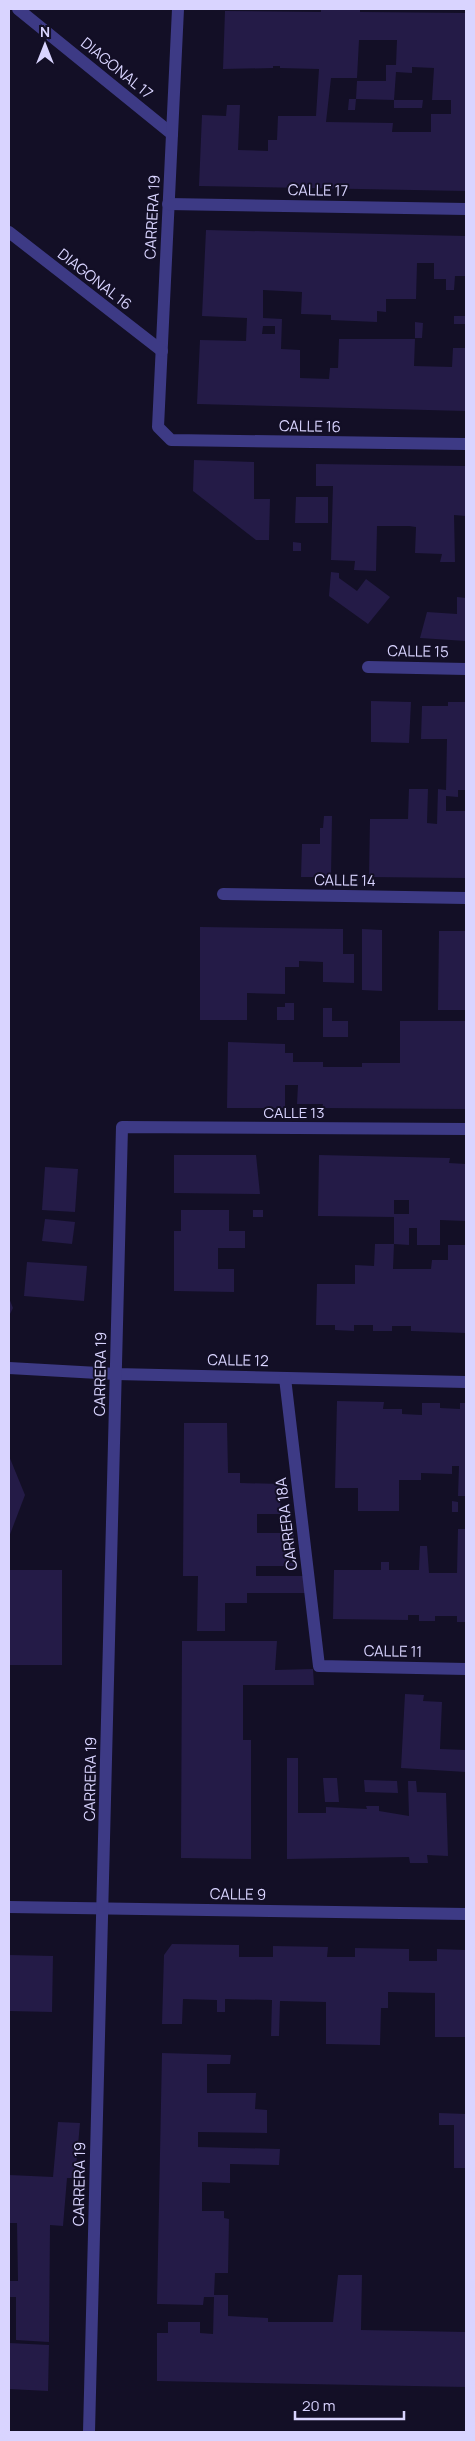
<svg xmlns="http://www.w3.org/2000/svg" width="475" height="2441" font-family="Manrope,sans-serif">
<rect width="100%" height="100%" fill="#130f26"/>
<g fill="#241b47" fill-rule="evenodd">
<path d="M321,9h39v3l106,1v178l-267,-5 3,-71 24,1 1,-11h13l-2,45 30,1v-11h9l1,-24h38l3,-47 -39,-1v-2h-7v2l-50,1 2,-58 96,1zM359,40h38l-1,25h-10v16h-29l-1,18 38,1v8h28l1,-8h-29l2,-28 16,1v-6l22,1 -2,32h19v14h-20v18h-39l1,-9 -67,-1 5,-44h26z"/>
<path d="M349,99h7l-1,11h-7z"/>
<path d="M206,230l260,6v40h-11l-1,14h-8v-11h-12v-16h-17l-1,36h-30v13l-9,-1v11l-46,-2v-5l-30,-1 1,-22 -39,-2v28l19,1 -1,30 19,1v28l29,1 1,-11h8l1,-29h76l-1,27 38,1 1,-19h13v63l-269,-7 3,-64 46,1 1,-23 -45,-2zM263,326h12v8h-13z"/>
<rect x="454" y="316" width="12" height="8"/>
<path d="M415,322l8,1 -1,15h-7z"/>
<path d="M194,460l60,2v37h16l-1,41h-13l-63,-49z"/>
<path d="M316,464l150,2v50l-12,-1 1,47h-15l2,-8 -27,-1 1,-26 -7,-1h-32l-1,45 -22,-1 1,-9 -24,-1 2,-74h-17z"/>
<path d="M296,497h32v26h-33z"/>
<path d="M293,542l8,1v8h-8z"/>
<path d="M331,572l8,1v5l18,13 9,-12 24,18 -22,27 -39,-28z"/>
<path d="M457,597l9,1v43l-46,-3 7,-26 30,2z"/>
<path d="M371,701l40,1 -2,41 -38,-1z"/>
<path d="M448,702h18v88h-8v7l-12,-1v15h20v67l-97,-1 1,-58h38l1,-30h19l-1,34 10,1 1,-35 8,1 1,-51h-26l1,-33h26z"/>
<path d="M324,816h8l-1,61h-30l1,-33h18v-16h3z"/>
<path d="M200,927l143,2v25h11v29l-31,-1v-20l-24,-1v6h-14v27l-38,-1v27h-47z"/>
<path d="M362,929l20,1v61l-20,-1z"/>
<path d="M439,931h27v79h-28z"/>
<path d="M285,1003h9v17h-17v-13h8z"/>
<path d="M323,1008h9v13h16v16h-25z"/>
<path d="M400,1021h66v88l-144,-1 1,-4h-26l1,-19h-13v23h-58l1,-66 57,2v9h8v9h30v5h39v-4h38z"/>
<path d="M174,1155h82l4,39 -86,-1z"/>
<path d="M319,1155l131,3 -1,5 17,1v57l-26,-1v25h-23v-17h-8v17l-15,-1v-27l-76,-1zM394,1200h15v14h-15z"/>
<path d="M45,1167l33,2 -3,43 -33,-2z"/>
<path d="M181,1210h48v21h16v17h-27v21h16v23l-60,-1v-60h7z"/>
<rect x="253" y="1210" width="10" height="7"/>
<path d="M45,1219l30,3 -3,22 -30,-3z"/>
<path d="M375,1244h19l-1,25h38l1,-9h16v-15h18v88l-55,-2v-5h-19v5h-19v-6h-19v6l-19,-1v-5h-19l1,-41h38v-19l19,1z"/>
<path d="M27,1262l60,4 -3,35 -60,-5z"/>
<path d="M9,1298l4,10 -4,8z"/>
<path d="M337,1401l47,1 -1,7h19v5l20,1v-12h18v5l20,1v-6h6v93h-8l1,-30h-7v8l-31,-1v7h-22v31h-41v-23h-23z"/>
<path d="M184,1423h43l1,50h12v10l41,1 -1,30h-23v19h37v33h-38v10h48l2,17h-59v10h-22v28h-28l1,-55h-15z"/>
<path d="M9,1456l16,39 -16,42z"/>
<path d="M452,1501l6,1v10h-6z"/>
<path d="M458,1529h8v93h-9v-6h-22v5h-16v-6h-11v5l-75,-1 1,-49h47v-8h8v8h30l1,-24h7l2,27h28z"/>
<rect x="9" y="1570" width="53" height="95"/>
<path d="M182,1641h95l-2,29 38,-1 1,16h-71v55h8v119l-70,-1z"/>
<path d="M405,1694l19,1 -1,6 19,1 -2,47 26,1v22l-65,-4z"/>
<path d="M287,1758h11v55h28v-6l41,2 -1,-3h13v5l30,5 -1,-35h8l1,11 29,1 2,63 -21,-1 1,8h-18l-1,-6 -122,2z"/>
<path d="M323,1778h14l2,24h-14z"/>
<path d="M364,1780l33,1 1,12 -33,-1z"/>
<path d="M172,1944l67,1v12h34v-11l55,1 -1,10h28v-9l54,1v12h28v-12l29,1v87h-31v-44l-47,-1v16h-7l-1,37 -54,-1v-42l-46,-1 -1,35h-8l1,-36 -47,-1v13h-8v-12l-34,-1 -1,25h-20l2,-69z"/>
<path d="M9,1955l44,1 -1,56 -43,-1z"/>
<path d="M162,2053l69,2 -1,9h-23v29h49l-1,16 12,1v23l-69,-1v15l82,2 -1,16 -49,-1v19l-28,-1v29h22v7l5,1 -1,54h-13l-1,22h14v21l40,2v4h65l5,-47h24l-1,55 105,2v55l-309,-6v-48h11v-11h32v11l13,1 1,-37h-10l-1,8 -46,-1z"/>
<path d="M439,2113l27,1v54h-12v-43h-15z"/>
<path d="M58,2122l22,1 -5,55h-8l-4,48 -13,-1 -1,117 -33,-2v-43h-7v-16h9l-1,-58h-8v-48l44,2z"/>
<path d="M9,2343l40,2 -1,46 -39,-2z"/>
</g>
<g fill="none" stroke-linecap="round" stroke-linejoin="round">
<g stroke="#3d3a85" stroke-width="12">
<path d="M18,9l154,125"/>
<path d="M178,9l-20,418 13,13 295,4"/>
<path d="M168,204l298,5"/>
<path d="M9,232l153,119"/>
<path d="M368,667l98,2"/>
<path d="M223,894l243,4"/>
<path d="M9,1368l107,6 350,8"/>
<path d="M285,1378l34,288 147,3"/>
<path d="M9,1907l457,7"/>
<path d="M89,2432l33,-1305 344,2"/>
</g>
</g>
<g text-anchor="middle" dominant-baseline="central" stroke-width="4" stroke-linejoin="round" paint-order="stroke">
<g font-size="15" fill="#d9d4ff" stroke="#130f26">
<text transform="translate(117 68) rotate(39)">DIAGONAL 17</text>
<text transform="translate(318 190) rotate(1)">CALLE 17</text>
<text transform="translate(152 217) rotate(-87)">CARRERA 19</text>
<text transform="translate(95 279) rotate(38)">DIAGONAL 16</text>
<text transform="translate(310 426) rotate(1)">CALLE 16</text>
<text transform="translate(418 651) rotate(1)">CALLE 15</text>
<text transform="translate(345 880) rotate(1)">CALLE 14</text>
<text x="294" y="1112">CALLE 13</text>
<text transform="translate(238 1360) rotate(1)">CALLE 12</text>
<text transform="translate(100 1374) rotate(-89)">CARRERA 19</text>
<text transform="translate(286 1524) rotate(-97)">CARRERA 18A</text>
<text transform="translate(393 1651) rotate(1)">CALLE 11</text>
<text transform="translate(90 1779) rotate(-89)">CARRERA 19</text>
<text transform="translate(238 1894) rotate(1)">CALLE 9</text>
<text transform="translate(79 2184) rotate(-89)">CARRERA 19</text>
</g>
</g>
<rect width="475" height="2441" fill="none" stroke="#d9d4ff" stroke-width="20"/>
<g transform="translate(45 45)" stroke="#130f26" stroke-width="4" paint-order="stroke">
<path d="M0-4L9 19L0 12L-9 19Z" fill="#d9d4ff"/>
<text y="-8" font-size="14" font-weight="bold" text-anchor="middle" fill="#d9d4ff">N</text>
</g>
<path d="M295 2411v8h109v-8" fill="none" stroke="#d9d4ff" stroke-width="2.5"/>
<text x="302" y="2411" font-size="15" fill="#d9d4ff" stroke="#130f26" stroke-width="4" paint-order="stroke">20 m</text>
</svg>
